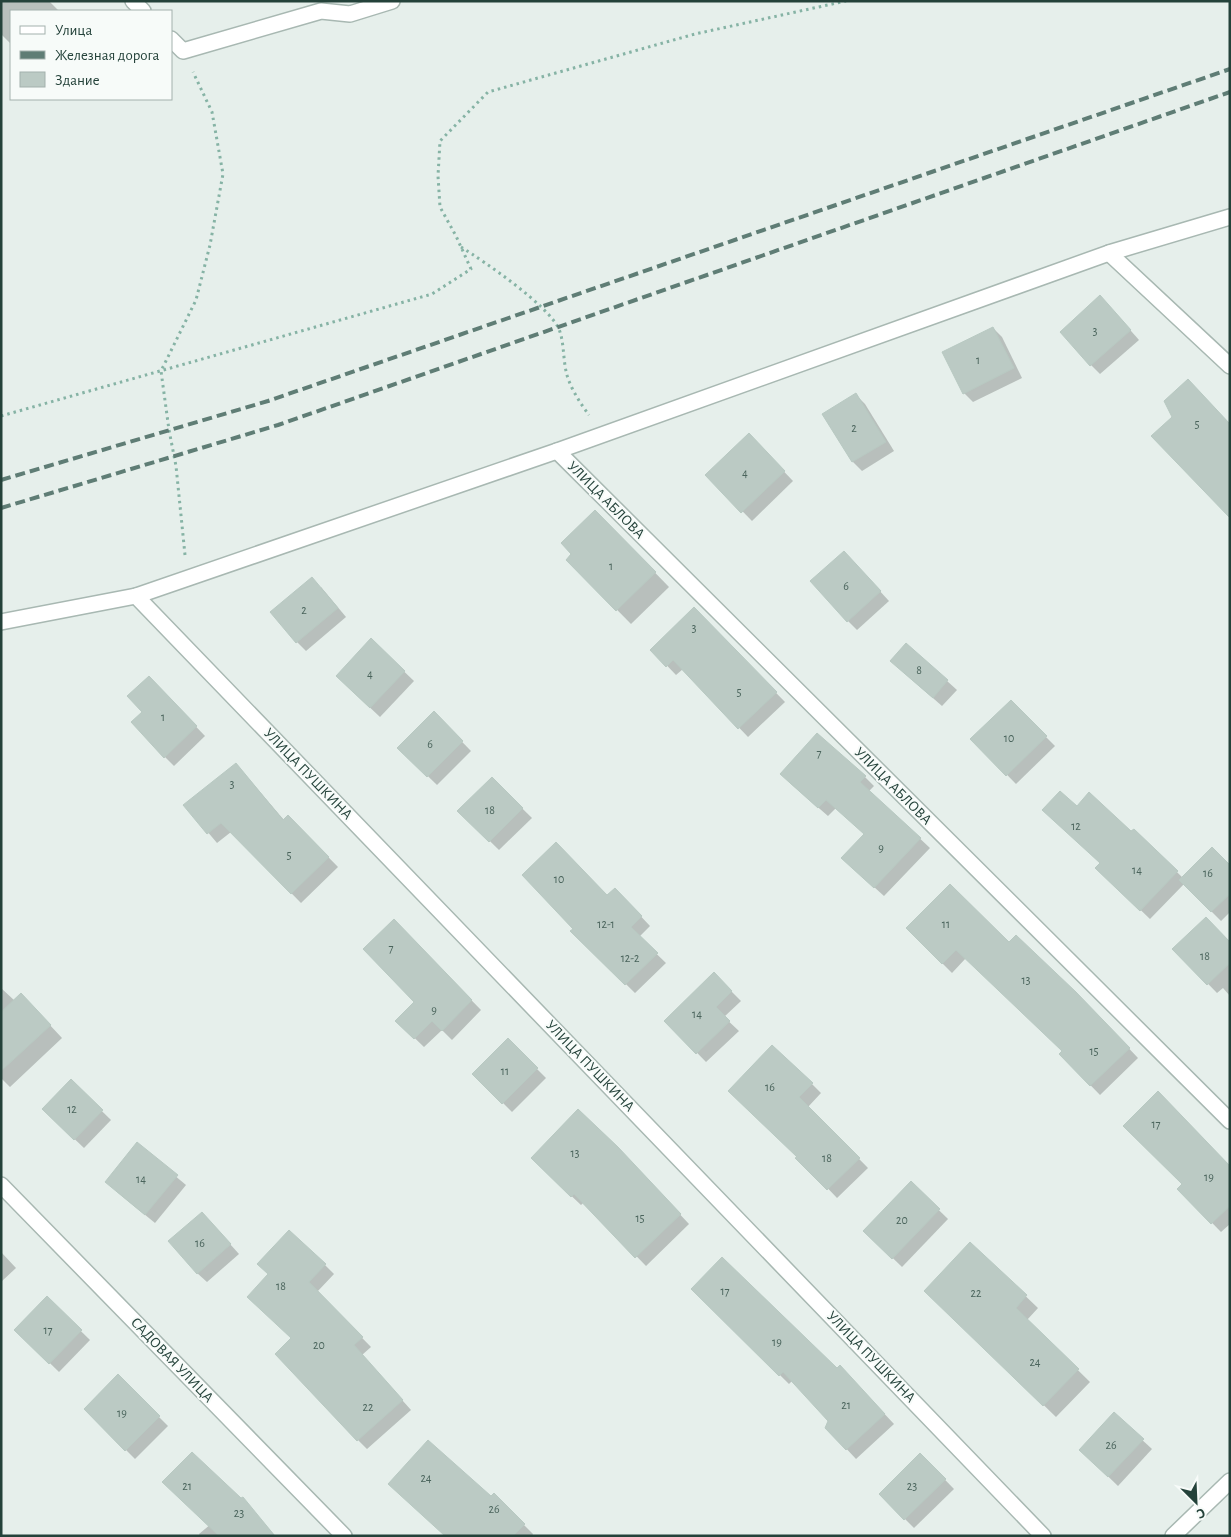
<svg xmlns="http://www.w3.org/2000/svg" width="1231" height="1537" font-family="'Alegreya Sans',sans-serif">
<rect width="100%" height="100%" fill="#e6efeb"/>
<g fill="#0003">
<path d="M1,1h48l9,9 -47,1v33l-10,-10z"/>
<path d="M1109,306l30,34 -39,34 -9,-9z"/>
<path d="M993,328l9,9 20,41 -49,24 -9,-9z"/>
<path d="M856,395l9,9 29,47 -32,20 -9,-9 -29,-48z"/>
<path d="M749,435l44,46 -41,40 -45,-46z"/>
<path d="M595,511l74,76 -38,37 -63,-64z"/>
<path d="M853,562l36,39 -32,29 -9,-9z"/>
<path d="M321,587l25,30 -40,34 -9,-9z"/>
<path d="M694,609l91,93 -37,35 -65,-68 -7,6 -24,-25z"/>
<path d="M371,640l43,41 -34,36 -34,-32z"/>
<path d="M906,644l51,46 -15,16 -41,-36z"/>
<path d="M158,687l47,49 -31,30 -9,-9 -21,-44z"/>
<path d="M1011,702l44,44 -39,38 -44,-45z"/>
<path d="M434,713l37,38 -34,34 -38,-37z"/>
<path d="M236,764l48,56 4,-4 50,51 -37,36 -70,-71 -14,11 -32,-38z"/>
<path d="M865,777l9,9 -5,5 61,57 -46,48 -32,-29 13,-33 -29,-26 -8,8 -38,-33z"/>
<path d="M492,779l40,39 -33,32 -40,-39z"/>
<path d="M1077,807l54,26 3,-3 49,48 47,-11v45l-9,9 -37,-37 -34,35 -53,-51 5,-4z"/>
<path d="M615,889l35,37 -11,11 27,26 -31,30 -63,-62z"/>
<path d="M394,921l87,89 -29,30 -10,-10 -18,17 -27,-26 19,-19z"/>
<path d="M907,928l102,16 77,59 52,55 -38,37 -40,-41 4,-3 -98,-93 -14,15z"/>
<path d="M1230,943v53l-7,-8 -6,5 -43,-44z"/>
<path d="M714,974l27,27 -17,16 15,14 -33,31 -40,-41z"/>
<path d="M1,988l14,13 18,6 29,31 -52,49 -9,-9z"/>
<path d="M508,1040l38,38 -34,34 -38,-38z"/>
<path d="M71,1081l40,39 -27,28 -41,-39z"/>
<path d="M812,1084l9,9 -13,14 60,61 -31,30 -39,-41 -59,-57z"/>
<path d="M137,1144l49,41 -31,38 -39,-32z"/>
<path d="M627,1158l62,66 -43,42 -62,-64 -3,3 -39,-37z"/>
<path d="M1230,1167v57l-9,8 -42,-43z"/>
<path d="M911,1183l37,36 -46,48 -37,-36z"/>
<path d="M202,1213l37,41 -32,28 -10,-9z"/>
<path d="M971,1244l67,64 -11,12 63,62 -34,35 -118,-114z"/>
<path d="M1,1252l15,16 -15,14z"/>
<path d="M325,1265l9,9 -17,18 54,55 -9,8 49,55 -44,39 -9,-9 -66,-101 -22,-64z"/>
<path d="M693,1289l156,87 45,48 -38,35 -29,-31 2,-8 -36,-40 -4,4z"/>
<path d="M47,1298l43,42 -31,32 -43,-42z"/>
<path d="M118,1376l50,50 -33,33 -50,-50z"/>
<path d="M1114,1414l38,35 -34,37 -28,-27z"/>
<path d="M920,1454l34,35 -40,39 -34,-34z"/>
<path d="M494,1495l39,39 -1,2h-82z"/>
<path d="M242,1498l33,38h-75l-1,-2z"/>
</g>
<g fill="#bbcac4" stroke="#b8c9c2">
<path d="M1100,295l31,35 -41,36 -30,-34z"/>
<path d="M993,327l21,41 -51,26 -21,-42z"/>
<path d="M1188,379l42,45v94l-79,-82 21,-19 -8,-16z"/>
<path d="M856,393l30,49 -34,20 -30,-48z"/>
<path d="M749,433l36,38 -44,42 -36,-38z"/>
<path d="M595,510l61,62 -40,39 -50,-51 5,-6 -10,-11z"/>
<path d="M844,551l37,40 -34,31 -37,-41z"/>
<path d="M312,577l26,31 -42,35 -26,-31z"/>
<path d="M694,607l83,85 -39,37 -65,-69 -7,7 -16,-17z"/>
<path d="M371,638l34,33 -35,37 -34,-32z"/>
<path d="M906,643l42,37 -15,18 -43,-37z"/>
<path d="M149,676l48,50 -33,32 -33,-36 11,-10 -15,-16z"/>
<path d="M1011,700l36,36 -41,40 -36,-37z"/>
<path d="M434,711l29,30 -36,36 -30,-29z"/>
<path d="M817,733l49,43 -6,6 61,56 -47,50 -33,-30 23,-24 -38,-34 -8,8 -38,-34z"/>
<path d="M236,763l47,57 5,-5 41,42 -38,37 -70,-71 -14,11 -24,-29z"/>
<path d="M492,777l31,31 -34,34 -32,-31z"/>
<path d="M1060,791l17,15 12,-14 42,39 3,-2 44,42 -38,40 -45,-43 5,-5 -58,-53z"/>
<path d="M556,842l51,53 8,-7 27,28 -11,11 27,26 -33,32 -55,-54 3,-2 -51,-54z"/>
<path d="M1212,847l18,18v29l-19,18 -32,-32z"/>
<path d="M950,884l59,58 7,-7 60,57 54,56 -40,38 -31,-32 3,-3 -106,-101 -14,14 -36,-36z"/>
<path d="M1206,917l24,25v21l-23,22 -35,-36z"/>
<path d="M394,919l78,81 -30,31 -10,-10 -18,18 -19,-18 19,-19 -51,-53z"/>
<path d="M714,972l18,19 -16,16 14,14 -34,33 -32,-33z"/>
<path d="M21,993l30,32 -50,46v-59z"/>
<path d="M508,1038l30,30 -36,36 -30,-30z"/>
<path d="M772,1045l41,38 -14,14 61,61 -33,32 -32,-32 2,-1 -69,-66z"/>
<path d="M71,1079l32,31 -29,30 -32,-31z"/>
<path d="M1158,1091l72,75v40l-19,18 -34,-35 5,-5 -59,-58z"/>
<path d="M578,1109l40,38 63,67 -46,44 -61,-64 -3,3 -40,-39z"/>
<path d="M137,1142l41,33 -33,40 -40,-33z"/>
<path d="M911,1181l29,28 -48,50 -29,-28z"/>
<path d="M202,1212l29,32 -34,30 -29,-33z"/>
<path d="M289,1230l37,34 -17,18 54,55 -9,8 49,55 -46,41 -82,-87 16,-16 -44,-41 21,-23 -11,-10z"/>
<path d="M970,1242l57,53 -11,13 63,61 -36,37 -119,-115z"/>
<path d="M722,1257l115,111 3,-3 45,49 -39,36 -21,-22 3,-7 -45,-49 -4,4 -88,-87z"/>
<path d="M47,1296l35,34 -33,34 -35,-34z"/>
<path d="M118,1374l42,42 -35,35 -41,-42z"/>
<path d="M1114,1412l30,27 -36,38 -29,-27z"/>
<path d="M428,1440l63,56 3,-3 31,31 -12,12h-68l-57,-52z"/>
<path d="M192,1452l49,46 2,-1 32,39h-56l-57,-54z"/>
<path d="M920,1453l26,26 -42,41 -25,-26z"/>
</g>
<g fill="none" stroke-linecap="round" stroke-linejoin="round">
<defs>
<g id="minor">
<path d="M133,1l10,10"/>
<path d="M171,39l12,12 138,-40 29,3 42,-13"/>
<path d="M1109,253l121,113"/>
<path d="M557,451l673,670"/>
<path d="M136,596l907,940"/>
<path d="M1,622l135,-26 421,-145 552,-198 121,-36"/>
<path d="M1,1185l343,351"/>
<path d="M1173,1536l57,-55"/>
</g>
</defs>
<use href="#minor" stroke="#a8b8b2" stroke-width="18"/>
<g stroke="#86b3a5" stroke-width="3" stroke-dasharray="2.5 4" stroke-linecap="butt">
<path d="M461,247c24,15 87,58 98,82 5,13 4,28 7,42 3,15 14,32 23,44"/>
<path d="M1,416l431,-122 39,-25 -15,-33 -16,-29 -2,-31 2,-35 48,-49 207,-58 151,-33"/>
<path d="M185,555l-9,-89 -7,-36 -8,-59 35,-71 14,-55 13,-71 -11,-62 -19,-40"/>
</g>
<use href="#minor" stroke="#fff" stroke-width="15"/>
<g stroke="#5f7d75" stroke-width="4" stroke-dasharray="10 5" stroke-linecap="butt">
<path d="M1,480l267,-79 962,-332"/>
<path d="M1,508l277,-83 952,-333"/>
</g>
</g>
<g text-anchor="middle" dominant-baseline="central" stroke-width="4" stroke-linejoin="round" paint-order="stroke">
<g font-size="12" fill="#4a645c">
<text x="1095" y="331">3</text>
<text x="978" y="360">1</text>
<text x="1197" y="424">5</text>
<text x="854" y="428">2</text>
<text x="745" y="473">4</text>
<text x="611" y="566">1</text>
<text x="846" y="586">6</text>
<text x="304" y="610">2</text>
<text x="694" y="628">3</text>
<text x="919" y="670">8</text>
<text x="370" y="674">4</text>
<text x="739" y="692">5</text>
<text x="163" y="717">1</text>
<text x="1009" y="738">10</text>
<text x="430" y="744">6</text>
<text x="819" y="753">7</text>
<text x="232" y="784">3</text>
<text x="490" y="810">18</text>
<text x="1076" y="826">12</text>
<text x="881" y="848">9</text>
<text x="289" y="855">5</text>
<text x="1137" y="870">14</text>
<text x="1208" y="873">16</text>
<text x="559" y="879">10</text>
<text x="606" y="924">12-1</text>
<text x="946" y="924">11</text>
<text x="391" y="948">7</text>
<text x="1205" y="956">18</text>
<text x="630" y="958">12-2</text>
<text x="1026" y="980">13</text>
<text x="434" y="1010">9</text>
<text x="697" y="1014">14</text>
<text x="1094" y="1051">15</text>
<text x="505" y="1071">11</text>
<text x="770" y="1087">16</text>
<text x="72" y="1109">12</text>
<text x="1156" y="1124">17</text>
<text x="575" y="1153">13</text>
<text x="827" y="1158">18</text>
<text x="1209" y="1177">19</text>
<text x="141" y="1179">14</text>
<text x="640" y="1218">15</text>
<text x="902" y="1220">20</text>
<text x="200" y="1243">16</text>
<text x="281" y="1286">18</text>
<text x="725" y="1291">17</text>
<text x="976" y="1293">22</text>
<text x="48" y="1330">17</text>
<text x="777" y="1342">19</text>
<text x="319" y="1345">20</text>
<text x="1035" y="1362">24</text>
<text x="846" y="1405">21</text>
<text x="368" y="1407">22</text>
<text x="122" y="1413">19</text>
<text x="1111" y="1445">26</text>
<text x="426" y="1478">24</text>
<text x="187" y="1486">21</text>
<text x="912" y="1486">23</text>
<text x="494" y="1509">26</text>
<text x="239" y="1513">23</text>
</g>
<g font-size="15" fill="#24423a" stroke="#f7fbf9">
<text transform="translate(606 500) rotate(45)">УЛИЦА АБЛОВА</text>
<text transform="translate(308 774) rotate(46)">УЛИЦА ПУШКИНА</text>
<text transform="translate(893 786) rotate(45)">УЛИЦА АБЛОВА</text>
<text transform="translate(590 1066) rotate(46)">УЛИЦА ПУШКИНА</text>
<text transform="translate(871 1357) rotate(46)">УЛИЦА ПУШКИНА</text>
<text transform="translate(172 1360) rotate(46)">САДОВАЯ УЛИЦА</text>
</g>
</g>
<rect width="1231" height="1537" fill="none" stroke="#24423a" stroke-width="5"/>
<rect x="10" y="10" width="162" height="90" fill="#f7fbf9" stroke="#a3b1ad"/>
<rect x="20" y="26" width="25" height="8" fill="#ffffff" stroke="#a3b1ad"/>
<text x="55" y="35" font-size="15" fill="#24423a">Улица</text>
<rect x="20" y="51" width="25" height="8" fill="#5f7d75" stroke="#a3b1ad"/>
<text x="55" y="60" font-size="15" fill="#24423a">Железная дорога</text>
<rect x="20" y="72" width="25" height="15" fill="#bbcac4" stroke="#a3b1ad"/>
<text x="55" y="85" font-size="15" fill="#24423a">Здание</text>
<g transform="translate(1196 1502) rotate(156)" stroke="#f7fbf9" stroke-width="4" paint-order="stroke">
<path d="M0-4L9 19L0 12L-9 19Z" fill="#24423a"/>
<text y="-8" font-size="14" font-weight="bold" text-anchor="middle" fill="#24423a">С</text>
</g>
</svg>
